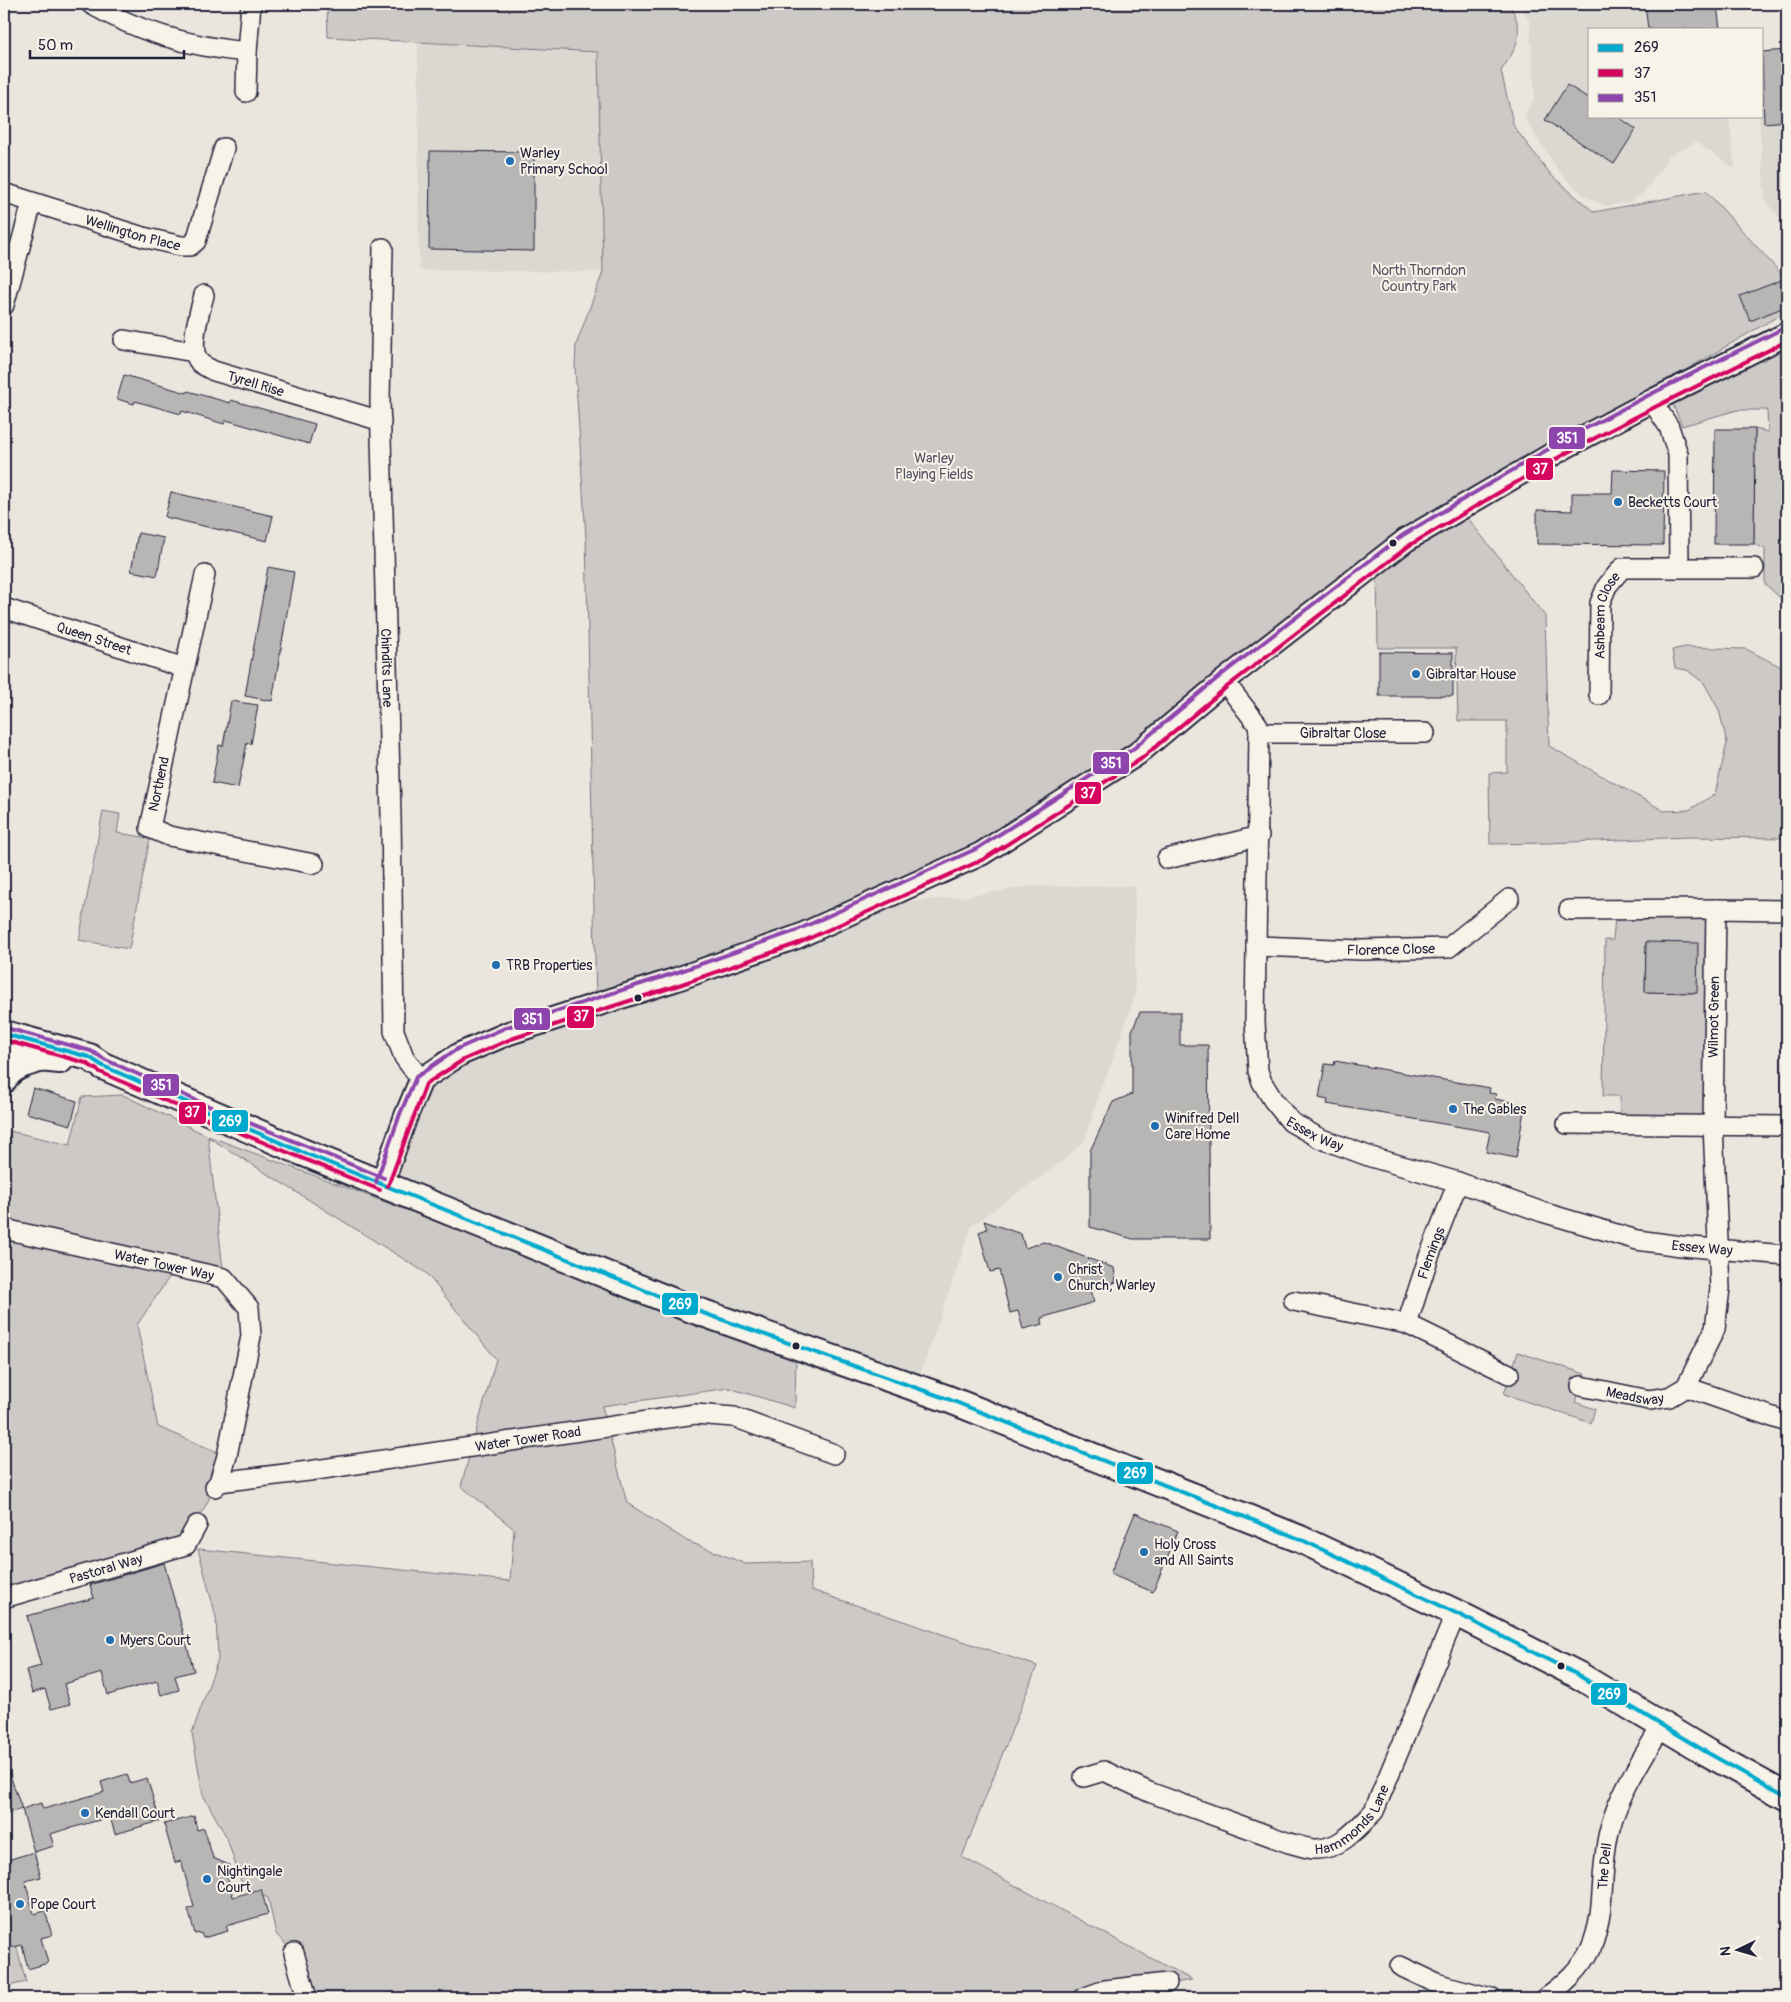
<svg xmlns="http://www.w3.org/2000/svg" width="1791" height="2002" font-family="Pangolin,sans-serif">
<rect width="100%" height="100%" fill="#eae6de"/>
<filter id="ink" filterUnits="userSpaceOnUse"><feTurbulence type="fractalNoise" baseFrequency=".02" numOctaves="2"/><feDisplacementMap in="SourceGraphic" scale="10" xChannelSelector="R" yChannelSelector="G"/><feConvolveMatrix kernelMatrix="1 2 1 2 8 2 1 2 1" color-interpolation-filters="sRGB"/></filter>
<g filter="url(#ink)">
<g fill="#dbd8d2">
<path d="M1521,4h196l3,25h-130v87h139l6,53 -39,-27 -29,15 -6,13 -19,24 -11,8 -25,4 -22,-10 -24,-23 -36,-55 11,-23 -5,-72z"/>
<path d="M418,43l180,8 5,221 -184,-2z"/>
<path d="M1787,50v176l-22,-25 -6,-85h3v-64z"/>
<path d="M1030,886h105v109l-23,67 -11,25 -16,53 -23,22 -90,63 -56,162 -534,-203 39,-104 39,-26 405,-148 104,-10z"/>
</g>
<g fill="#cdc9c6" stroke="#787680" fill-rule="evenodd">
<path d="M327,4h1182c17,28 9,42 -8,67l13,56 38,49 42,36 112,-21 81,89v31l-384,223 58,-27 12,18 72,91 4,130 115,65 25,-1 26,-16 12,-51 -8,-33 -15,-27 -17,-13 -12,-2 -3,-18 13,-3 61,2 41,21v66l-4,5 4,5v92l-98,-1 -141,6 -58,1 -1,-71 18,-1v-51h-49l-2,-73h-78l-1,-85 -85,65 -311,226 -385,150 -10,-466 -11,-171 1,-22 27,-73 -5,-220 -270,-15z"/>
<path d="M1787,334v270l-22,-20v-35l-11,-5 1,-115 13,3 -1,-22h-30l-55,16 -14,-33z"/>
<path d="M103,811l17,3 -3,19 33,5 -21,111 -50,-9z"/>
<path d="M1709,914l-3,203h-86v-21h-17l2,-156h8l2,-23zM1646,942l51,51 -52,-1z"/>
<rect x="1784" y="978" width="3" height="59"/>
<path d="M123,1095l85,41 588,219 -1,53 -66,-20 -127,18 25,97 60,38 59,23 64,-2 1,28 226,76 -75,191 230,123 -109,18h-776l-13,-45 -18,-19 -8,-36 -26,-14 -16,-48 -23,-41 -11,-62 26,-74 -2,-42 -18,-68 312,32 4,-52 -53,-43 35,-127 -70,-86 -218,-136 16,141 -48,-11 -39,58 21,102 69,29 -12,31 -29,58 -182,53v-433l6,-34 60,14 12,-48z"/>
<path d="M1518,1352l67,22 -10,28 20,7 -4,14 -87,-29z"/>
<path d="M6,1907l20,75 -22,5v-79z"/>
</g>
<g fill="#b8b6b5" stroke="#22223b">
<path d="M1645,4h72l3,25h-72z"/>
<path d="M1787,50v71l-23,2 -2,-71z"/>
<path d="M1567,85l23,14v17h27l19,13 -22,35 -69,-44z"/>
<path d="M430,151l104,1v99l-105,-2z"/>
<path d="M1787,278v28l-37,15 -10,-25z"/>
<path d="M124,375l63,18 1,-2 42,12 1,-3 84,24 -6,20 -83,-24 -2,4 -42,-13 -1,3 -46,-13 -1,3 -17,-5z"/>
<path d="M1715,429h40l-1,115h-40z"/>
<path d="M1613,470l51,1 -1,74 -126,-1v-34l35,1v-18h40z"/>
<path d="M171,492l102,24 -6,25 -102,-24z"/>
<path d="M138,533l26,5 -7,38 -26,-5z"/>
<path d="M268,567l26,5 -22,129 -27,-5z"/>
<path d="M1379,652l74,1v43h-74z"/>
<path d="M231,701l27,4 -7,39 -4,-1 -9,45 -26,-5 7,-38 4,1z"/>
<path d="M1646,942l52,1 -1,50 -52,-1z"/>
<path d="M1140,1012h40v33h28l2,194h-77l-43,-12v-76l23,-49 19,-8v-63z"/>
<path d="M1335,1061l155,27 -1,5 7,1 -1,5 30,6 -9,53 -30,-6 4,-20 -163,-28 1,-4 -9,-2 6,-34 9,1z"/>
<path d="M33,1088l44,13 -6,24 -45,-12z"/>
<path d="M984,1221l37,13 4,14 19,-6 70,26 2,14 -26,9 4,11 -53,16 2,6 -20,5 -5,-18 -8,2 -11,-43 -9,2 -11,-40 8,-3z"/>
<path d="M1135,1513l43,18 -25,61 -43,-18z"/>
<path d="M164,1563l30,108 -19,5 4,14 -18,5 -4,-14 -49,14 -6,-22 -38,11 6,20 -19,5 -6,-20 -13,4 -6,-23 15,-4 -14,-50 67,-18 -4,-13z"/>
<path d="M4,1764h2l16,45 -18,5z"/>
<path d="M127,1774l3,9 17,-5 13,43 -45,13 -5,-17 -60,17 4,12 -20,6 -12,-43 19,-6 2,6 61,-17 -3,-10z"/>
<path d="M194,1816l3,14 7,-2 9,30 16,7 -3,7 7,25 28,-8 7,25 -42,12 2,5 -25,7 -2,-5 -6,1 -7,-25 6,-2 -13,-46 -6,2 -11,-39z"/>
<path d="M34,1852l7,25 -16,4 9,33 11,-3 7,24 -11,3 7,25 -20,6 -6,-24 -12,3 -6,-24v-63z"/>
</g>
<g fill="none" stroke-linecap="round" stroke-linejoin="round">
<defs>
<g id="minor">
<path d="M91,4c47,28 102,43 156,48"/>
<path d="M246,92l1,-40 4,-48"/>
<path id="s1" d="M4,193l139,44 38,9h9l6,-5 28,-93"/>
<path id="s2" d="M383,248l-3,152 11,416 3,215 10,26 17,23"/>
<path id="s3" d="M204,295c-4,17 -17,54 -4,68 4,3 10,6 14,8l167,50"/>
<path d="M4,305l28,-102"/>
<path d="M124,340l70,12"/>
<path d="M1652,401l17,26 9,27 1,113"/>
<path d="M205,575l-55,253 19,8 145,28"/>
<path id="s4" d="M4,608l180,60"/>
<path id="s5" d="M1224,681l34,44 1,8 -4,289 3,49 4,11 11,18 18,22 28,16 52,19 87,25 84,30 95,28 44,6 106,9"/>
<path id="s6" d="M1599,695l1,-92 7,-17 15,-18h132"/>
<path id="s7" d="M1259,733h166"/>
<path d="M1167,859l92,-23"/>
<path d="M1569,910l147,-1"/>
<path d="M1787,910l-71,-1 -3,216 7,163 -5,41 -29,58 101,35"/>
<path id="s8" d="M1256,946l105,4 87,-2 61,-49"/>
<path d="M1567,1124l220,2"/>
<path id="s9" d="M4,1229l220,49 25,30 2,28 -24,120 -8,26 -4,5"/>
<path d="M1294,1301l113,23 102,50"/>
<path id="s10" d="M1407,1324l21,-65 30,-77"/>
<path id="s11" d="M1581,1386l68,14 20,-3 17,-10"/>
<path id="s12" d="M219,1482l90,-11 386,-57 39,3 100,37"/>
<path id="s13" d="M4,1598l182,-53 11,-20"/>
<path id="s14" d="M1084,1777l20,-6 45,21 140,51c8,2 16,5 24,6 26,2 45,-21 61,-38l82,-198"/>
<path d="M294,1953l13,45"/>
<path d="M1400,1966l36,17 55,15"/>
<path d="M1083,1998l22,-8 62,-7"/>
<path id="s15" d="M1545,1998c16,-11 38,-31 46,-50 16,-37 8,-81 19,-120 10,-37 33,-70 52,-103"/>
</g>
<g id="tertiary">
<path d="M4,1082c8,-14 21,-17 36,-21"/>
<path d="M382,1184l24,-68 15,-36 39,-26 49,-21 168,-54 120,-42 184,-83 156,-100 87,-73 182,-141 159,-93 87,-46 135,-67"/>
</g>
<g id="secondary">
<path d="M4,1034l85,23 14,9 199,86 384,155 262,92 352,140 156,74 122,62 130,78 79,44"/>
<path d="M6,1058h33l21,2"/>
</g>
</defs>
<use href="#minor" stroke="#22223b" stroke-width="22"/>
<use href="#tertiary" stroke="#22223b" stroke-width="26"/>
<use href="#secondary" stroke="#22223b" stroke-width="30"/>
<use href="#minor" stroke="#f7f3e8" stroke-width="19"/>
<use href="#tertiary" stroke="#f7f3e8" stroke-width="22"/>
<use href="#secondary" stroke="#f7f3e8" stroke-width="26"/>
<defs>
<path id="bus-1" d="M4,1034l85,23 14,9 199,86 384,155 262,92 352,140 156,74 122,62 130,78 79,44"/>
<g id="bus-2">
<path d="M4,1040l82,23 14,9 116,51 164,67"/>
<path d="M388,1186l38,-102 37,-24 48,-21 168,-54 120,-42 185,-84 157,-100 87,-73 182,-141 158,-93 87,-45 132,-66"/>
</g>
<g id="bus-3">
<path d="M6,1028l85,23 15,9 114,51 164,67"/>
<path d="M376,1182l24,-68 16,-37 41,-28 50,-22 168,-54 120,-42 183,-83 155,-99 87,-73 183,-141 159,-94 87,-46 135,-67"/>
</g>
</defs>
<use href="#bus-1" stroke="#f7f3e8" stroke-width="8"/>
<use href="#bus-2" stroke="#f7f3e8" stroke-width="8"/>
<use href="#bus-3" stroke="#f7f3e8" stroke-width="8"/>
<use href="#bus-1" stroke="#00a9ce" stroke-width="4"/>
<use href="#bus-2" stroke="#d5045f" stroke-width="4"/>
<use href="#bus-3" stroke="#8e44ad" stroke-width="4"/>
</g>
</g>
<g fill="#1f6fb2" stroke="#f7f3e8" stroke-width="2">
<circle cx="510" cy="161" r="5"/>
<circle cx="1618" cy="502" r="5"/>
<circle cx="1416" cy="674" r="5"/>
<circle cx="496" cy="965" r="5"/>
<circle cx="1453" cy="1109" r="5"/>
<circle cx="1155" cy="1126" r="5"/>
<circle cx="1058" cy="1277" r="5"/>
<circle cx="1144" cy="1552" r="5"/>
<circle cx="110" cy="1640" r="5"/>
<circle cx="85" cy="1813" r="5"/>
<circle cx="207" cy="1879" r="5"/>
<circle cx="20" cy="1904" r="5"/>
</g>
<g fill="#22223b" stroke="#f7f3e8" stroke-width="2">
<circle cx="1393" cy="543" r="4.5"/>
<circle cx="638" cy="998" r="4.5"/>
<circle cx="796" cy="1346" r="4.5"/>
<circle cx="1561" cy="1666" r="4.5"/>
</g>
<g text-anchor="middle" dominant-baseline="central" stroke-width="4" stroke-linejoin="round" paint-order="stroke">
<g font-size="14" fill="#22223b" stroke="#f7f3e8" text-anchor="start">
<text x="520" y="153">Warley<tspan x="520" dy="16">Primary School</tspan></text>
<text x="1628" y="502">Becketts Court</text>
<text x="1426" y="674">Gibraltar House</text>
<text x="506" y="965">TRB Properties</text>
<text x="1463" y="1109">The Gables</text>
<text x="1165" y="1118">Winifred Dell<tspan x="1165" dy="16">Care Home</tspan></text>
<text x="1068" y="1269">Christ<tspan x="1068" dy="16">Church, Warley</tspan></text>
<text x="1154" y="1544">Holy Cross<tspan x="1154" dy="16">and All Saints</tspan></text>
<text x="120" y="1640">Myers Court</text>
<text x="95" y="1813">Kendall Court</text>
<text x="217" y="1871">Nightingale<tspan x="217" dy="16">Court</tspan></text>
<text x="30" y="1904">Pope Court</text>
</g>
<g font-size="14" fill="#22223b" stroke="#f7f3e8">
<text stroke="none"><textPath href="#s1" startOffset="135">Wellington Place</textPath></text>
<text stroke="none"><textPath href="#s3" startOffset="130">Tyrell Rise</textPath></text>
<text stroke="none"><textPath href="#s6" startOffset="81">Ashbeam Close</textPath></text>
<text stroke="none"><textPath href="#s4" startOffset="95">Queen Street</textPath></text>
<text stroke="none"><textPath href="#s2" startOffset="420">Chindits Lane</textPath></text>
<text stroke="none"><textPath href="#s7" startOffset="84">Gibraltar Close</textPath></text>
<text transform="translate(159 784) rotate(-78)">Northend</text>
<text stroke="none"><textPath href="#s8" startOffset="135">Florence Close</textPath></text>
<text transform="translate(1714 1017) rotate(-89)">Wilmot Green</text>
<text stroke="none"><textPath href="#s5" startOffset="490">Essex Way</textPath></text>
<text stroke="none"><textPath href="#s5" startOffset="895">Essex Way</textPath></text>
<text stroke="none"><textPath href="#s10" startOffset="75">Flemings</textPath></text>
<text stroke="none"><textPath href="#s9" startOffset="164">Water Tower Way</textPath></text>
<text stroke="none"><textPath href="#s11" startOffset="55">Meadsway</textPath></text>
<text stroke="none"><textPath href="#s12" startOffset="312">Water Tower Road</textPath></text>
<text stroke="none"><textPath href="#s13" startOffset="106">Pastoral Way</textPath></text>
<text stroke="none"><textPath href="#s14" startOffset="296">Hammonds Lane</textPath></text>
<text stroke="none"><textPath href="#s15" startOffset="152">The Dell</textPath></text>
</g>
<g font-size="14" fill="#555465" stroke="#f7f3e8">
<text x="1419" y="270">North Thorndon<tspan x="1419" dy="16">Country Park</tspan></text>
<text x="934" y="458">Warley<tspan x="934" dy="16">Playing Fields</tspan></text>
</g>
</g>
<g stroke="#f7f3e8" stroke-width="2">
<rect x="1548" y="426" width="38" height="24" rx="5" fill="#8e44ad"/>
<rect x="1525" y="457" width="29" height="24" rx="5" fill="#d5045f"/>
<rect x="1092" y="751" width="38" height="24" rx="5" fill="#8e44ad"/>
<rect x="1074" y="781" width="28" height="24" rx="5" fill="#d5045f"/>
<rect x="566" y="1005" width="29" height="24" rx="5" fill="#d5045f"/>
<rect x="513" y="1007" width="38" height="24" rx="5" fill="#8e44ad"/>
<rect x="142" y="1073" width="38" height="24" rx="5" fill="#8e44ad"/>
<rect x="178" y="1101" width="29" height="24" rx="5" fill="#d5045f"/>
<rect x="211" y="1109" width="38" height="24" rx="5" fill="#00a9ce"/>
<rect x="661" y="1292" width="38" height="24" rx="5" fill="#00a9ce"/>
<rect x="1116" y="1461" width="38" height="24" rx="5" fill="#00a9ce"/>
<rect x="1590" y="1682" width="38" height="24" rx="5" fill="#00a9ce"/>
</g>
<g font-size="14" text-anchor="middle" font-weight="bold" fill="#fff">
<text x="1567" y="443">351</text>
<text x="1540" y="474">37</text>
<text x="1111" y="768">351</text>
<text x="1088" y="798">37</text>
<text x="581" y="1021">37</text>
<text x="532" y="1024">351</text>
<text x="161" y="1090">351</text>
<text x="192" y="1117">37</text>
<text x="230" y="1126">269</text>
<text x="680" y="1309">269</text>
<text x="1135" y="1478">269</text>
<text x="1609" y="1699">269</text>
</g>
<rect width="1791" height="2002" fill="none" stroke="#f7f3e8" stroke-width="20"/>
<rect x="10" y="10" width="1771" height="1982" fill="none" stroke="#22223b" stroke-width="2" filter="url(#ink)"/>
<rect x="1588" y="28" width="175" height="90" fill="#f7f3e8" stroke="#a29fa3"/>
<rect x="1598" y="44" width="25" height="8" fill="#00a9ce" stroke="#a29fa3"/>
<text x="1634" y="52" font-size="15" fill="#22223b">269</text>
<rect x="1598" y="69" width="25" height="8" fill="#d5045f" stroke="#a29fa3"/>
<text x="1634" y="78" font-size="15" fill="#22223b">37</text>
<rect x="1598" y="94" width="25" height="8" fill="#8e44ad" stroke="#a29fa3"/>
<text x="1634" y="102" font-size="15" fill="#22223b">351</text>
<g transform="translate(1738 1950) rotate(265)" stroke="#f7f3e8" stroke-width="4" paint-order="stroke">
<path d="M0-4L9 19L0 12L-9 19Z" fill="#22223b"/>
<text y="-8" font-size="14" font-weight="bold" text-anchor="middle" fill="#22223b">N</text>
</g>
<path d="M30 50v8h154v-8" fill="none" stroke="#22223b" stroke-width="2.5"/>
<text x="38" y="50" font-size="15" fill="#22223b" stroke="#f7f3e8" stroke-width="4" paint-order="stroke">50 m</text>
</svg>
